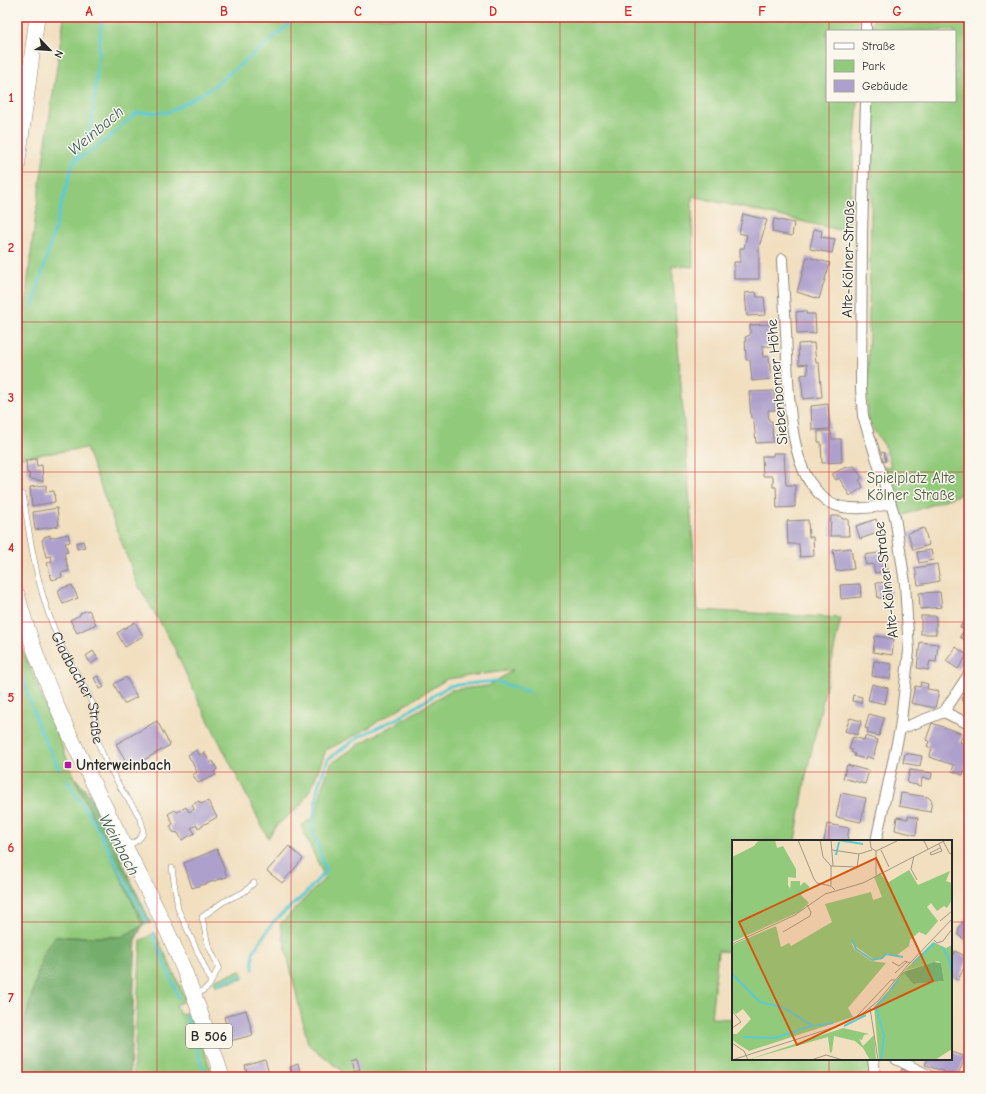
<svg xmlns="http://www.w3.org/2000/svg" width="986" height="1094" font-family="'Comic Neue',sans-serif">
<rect width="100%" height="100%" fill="#fbf7ec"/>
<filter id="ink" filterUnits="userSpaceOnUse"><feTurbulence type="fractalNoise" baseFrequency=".025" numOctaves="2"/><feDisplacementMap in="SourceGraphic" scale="8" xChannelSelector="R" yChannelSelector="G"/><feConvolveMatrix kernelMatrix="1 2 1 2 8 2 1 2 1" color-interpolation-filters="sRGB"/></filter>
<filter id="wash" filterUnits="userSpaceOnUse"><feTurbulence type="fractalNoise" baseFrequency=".012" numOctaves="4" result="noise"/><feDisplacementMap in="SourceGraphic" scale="16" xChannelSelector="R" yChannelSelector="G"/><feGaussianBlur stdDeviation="0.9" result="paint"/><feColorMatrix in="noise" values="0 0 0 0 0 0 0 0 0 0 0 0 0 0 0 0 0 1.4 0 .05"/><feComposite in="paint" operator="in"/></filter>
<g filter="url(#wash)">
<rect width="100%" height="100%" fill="#f1dfc0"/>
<g fill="#92ca7c" stroke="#5e7a54">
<path d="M64,17h794v14h-31v70h31l-10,131 -156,-36 1,71 -21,-2 26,345 143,8 -35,158 -11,65h-62v111l-15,-1 -7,67 22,1v40h140l2,18h-532l-2,-7 -33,-26 -28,-120 45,-46 -24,-52 15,-10 6,-30 9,-22 31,-22 36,-19 53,-33 37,-4 25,-16 -66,9 -89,55 -32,16 -14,36 -11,19 -24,20 -9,13 -71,-140 -25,-55 -35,-60 -51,-135 -69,10c0,-147 27,-296 47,-441z"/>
<path d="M873,17h96v474l-73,27 -17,-50 12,-2 -6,-20 -18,-25 6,-320h82v-70h-82z"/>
<path d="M17,636l58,142 68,147 -21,12h-67l-11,14 -27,99z"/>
<path d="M155,932l31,68 -10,5 4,10 11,-4 22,66h-80l8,-136z"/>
<path d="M241,971l2,8 -27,7 -2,-4 1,-3z"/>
</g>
<path fill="#75ae6c" stroke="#506c4c" d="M75,778l17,20 59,125 -8,2 -7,13 -6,139h-113v-27l27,-99 11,-14h67l21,-12z"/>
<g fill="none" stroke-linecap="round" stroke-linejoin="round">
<g stroke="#5dcad2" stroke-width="3">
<path d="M73,163l19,-41 10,-105"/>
<path d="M33,306l40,-143 37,-26 26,-24 33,-1 41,-23 72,-58 13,-14"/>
<path d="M17,661l22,67 20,41"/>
<path d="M67,781l28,43 52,98"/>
<path d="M153,934l26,64"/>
<path d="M253,969v-17l20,-30 31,-27 22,-24 -14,-43 6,-42 10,-27 32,-23 38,-18 51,-32 46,-5 34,11"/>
<path d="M216,983l27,-7"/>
<path d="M186,1017l20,60"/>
</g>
</g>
<g id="blocks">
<g fill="#aea0cc">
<path d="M743,214l24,6 -8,27v32h-25v-17h6v-14h4l3,-13 -8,-2z"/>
<path d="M774,219l20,4 -2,13 -20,-4z"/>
<path d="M814,229l8,2 -1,6 14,2 -3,14 -22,-4z"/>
<path d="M807,257l23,6 -11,36 -22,-7z"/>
<path d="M756,292l1,5h7l2,18 -19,1 -2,-23z"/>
<path d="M806,311v3h9l1,19 -19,1 -1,-22z"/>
<path d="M771,324l1,22h-10l1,11 6,-1 2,23 -19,2 -2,-21h-4l-1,-23 5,-2v-10z"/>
<path d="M814,343l2,20h3l3,34 -19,2 -2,-24 7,-1 -1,-10 -8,1 -1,-21z"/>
<path d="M774,391l1,19h-7l1,11h3l1,21 -17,1 -2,-21 -2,-5 -1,1 -2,-26z"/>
<path d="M828,404l2,25 -18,1 -1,-24z"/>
<path d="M818,431h13l1,8h9l1,23 -20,1 -1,-21h-3z"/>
<path d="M884,452l2,9 -4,1 -3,-8z"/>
<path d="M773,453h11l2,32h9v22l-18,1 -1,-21h-3v-11h-10l-1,-20h11z"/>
<path d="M33,459h3l1,7 5,-1 1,16 -13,-2 -1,-6h-2l-1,-13z"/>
<path d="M854,466l8,12 -3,2 4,7 -13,9 -11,-18 -3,2 -4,-6 12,-6z"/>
<path d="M46,485v7l8,-1 1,11 -23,4 -2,-19z"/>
<path d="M57,508l2,18 -24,4 -2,-18z"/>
<path d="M831,516h10l1,3h6l1,17h-19z"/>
<path d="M876,519l4,13 -20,7 -4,-13z"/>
<path d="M808,520l1,17h4l1,19 -14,1 -1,-13h-11l-1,-23z"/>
<path d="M924,528l5,17 -16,5 -5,-17z"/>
<path d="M68,534l2,8 -5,1 3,9 -4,1 5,18 -8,2 1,4 -10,3 -5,-17 5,-2 -1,-5 -5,1 -4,-17 2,-1v-2l6,-2v3z"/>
<path d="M83,541l2,6 -8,2 -1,-6z"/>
<path d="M851,548l3,21 -18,2 -3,-21z"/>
<path d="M931,550l2,10 -14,3 -2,-11z"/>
<path d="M885,552l3,19 -13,2 -2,-9 -7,1 -1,-10z"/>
<path d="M937,564l3,17 -22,4 -3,-17z"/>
<path d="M889,582l2,15 -13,1 -2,-15z"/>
<path d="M860,584l1,13 -20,2 -1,-14z"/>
<path d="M72,585l6,13 -15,6 -5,-13 2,-2z"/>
<path d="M940,592l2,15 -22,2 -1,-16z"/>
<path d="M89,610l7,14 -19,9 -7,-13 10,-5v-2z"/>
<rect x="921" y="616" width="15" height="18"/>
<path d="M964,621l5,3v19l-9,-6 4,-7 -4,-3z"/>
<path d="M135,622l8,14 -18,11 -8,-14z"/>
<path d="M875,636l19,3 -2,16 -19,-3z"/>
<path d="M920,642l18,2 -2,18 -6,-1 -2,9 -11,-2z"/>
<path d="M956,647l11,8 -9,14 -12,-8z"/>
<path d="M93,651l5,8 -7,5 -5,-8z"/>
<path d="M874,661l18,3 -2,15 -18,-3z"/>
<path d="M98,676l6,11 -4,2 -6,-11z"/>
<path d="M126,677l11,20 -13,7 -10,-20z"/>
<path d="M921,682l7,2 -1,5 12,2 -4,17 -24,-5 4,-17 5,1z"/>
<path d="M872,684l16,4 -3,16 -17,-4z"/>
<path d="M969,688v19l-8,-7z"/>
<path d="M853,695l9,2 -1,6 -9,-2z"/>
<path d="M869,714l15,4 -5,18 -12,-3 1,-4 -3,-1z"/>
<path d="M850,718l11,3 -4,14 -12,-4z"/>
<path d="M157,721l13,24 -40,23 -14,-24z"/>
<path d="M932,723l31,11 -3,8 9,3v12l-6,18 -11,-4 2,-6 -25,-8 3,-8 -5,-2 2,-6 -3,-1z"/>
<path d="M865,736l13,4 -5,19 -7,-3 -1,3 -11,-3 1,-2 -4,-2 1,-2 -3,-1 4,-12 11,3z"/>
<path d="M197,750l3,5 4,-3 6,11 3,-2 4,8 -3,3 2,3 -18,8 -5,-8 4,-3 -9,-17z"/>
<path d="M905,753l17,3 -2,10 -17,-3z"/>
<path d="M847,765l22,6 -4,13 -22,-6z"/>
<path d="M910,770l22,3 -1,6 -9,-1 -1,8 -14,-3z"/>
<path d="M841,793l25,5 -5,24 -25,-5z"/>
<path d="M901,793l27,4 4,4 -2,11 -31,-6z"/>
<path d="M199,801l2,3 7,-3 9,16 -19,11 -1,-3 -6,3 4,5 -13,7 -4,-7 -5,-1 -3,-6 3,-2 -5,-10 7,-4 2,2 9,-5 3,5 5,-3 -2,-4z"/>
<path d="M908,816l10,2 -2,17 -21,-5 2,-13 11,2z"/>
<path d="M827,824l22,4 -2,13h-23z"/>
<path d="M289,846l14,13 -21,24 -15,-12z"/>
<path d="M217,849l10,28 -35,11 -8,-25z"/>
<path d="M965,920l4,1v19h-4l-7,-5 1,-8z"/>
<path d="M955,951l14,7 -11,22 -7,-4v-22l2,1z"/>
<path d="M246,1010l7,25 -23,6 -6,-24z"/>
<path d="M951,1052l15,5 -9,19 -32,-11 3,-6h23z"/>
<path d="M357,1059l3,11 -6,2 -3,-11z"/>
<path d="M265,1060l5,17h-22l-3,-11z"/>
<path d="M298,1064l4,13h-9l-3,-10z"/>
<path d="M902,1069l15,7 -1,1h-18z"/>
</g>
</g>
</g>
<g filter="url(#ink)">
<use href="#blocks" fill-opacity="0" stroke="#8e8576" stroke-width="1"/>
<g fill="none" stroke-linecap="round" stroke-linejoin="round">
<defs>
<g id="lane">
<path id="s1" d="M17,491l6,4 1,5c7,49 16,100 37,145 10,20 23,39 32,60 3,12 2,24 5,36 3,15 14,30 21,44 7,14 24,30 24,46 0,8 -10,12 -17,16"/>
<path d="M172,868l6,41 33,72"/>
<path d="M197,995l12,-9 10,-19 -11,-22 -6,-28 21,-15 21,-10 10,-9"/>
</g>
<g id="street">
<path d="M866,17v14"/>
<path d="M866,101l-4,132 -1,156 2,27 32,101 10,66 4,68 -9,78 -24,112"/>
<path d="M782,259c1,24 3,48 4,73 2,42 1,113 23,149 5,7 14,18 21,22 16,8 44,6 60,0"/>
<path d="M944,712l25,12"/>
<path d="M900,729l44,-17 25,-38"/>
<path d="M873,1059l2,18"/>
<path d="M896,1059l36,18"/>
</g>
<g id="primary">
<path d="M17,168l20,-151"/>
<path d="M17,594c31,116 94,220 146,328 24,50 42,102 59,155"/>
</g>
</defs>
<use href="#lane" stroke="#8e8576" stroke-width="6"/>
<use href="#street" stroke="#8e8576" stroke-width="12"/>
<use href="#primary" stroke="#8e8576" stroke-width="16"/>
<use href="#lane" stroke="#fff" stroke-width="5"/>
<use href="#street" stroke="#fff" stroke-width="10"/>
<use href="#primary" stroke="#fff" stroke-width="15"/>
</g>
</g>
<path fill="none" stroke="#d62828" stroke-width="1" stroke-opacity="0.55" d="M157,17v1060M291,17v1060M426,17v1060M560,17v1060M695,17v1060M829,17v14M829,101v740M17,172h952M17,322h952M17,472h952M17,622h952M17,772h952M17,922h716M951,922h18M829,1059v18"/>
<rect fill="#b5179e" stroke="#fbf7ec" stroke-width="1.5" x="64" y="761" width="8" height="8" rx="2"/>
<g text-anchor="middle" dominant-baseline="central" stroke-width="3" stroke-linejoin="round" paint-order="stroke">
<rect fill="#fbf7ec" stroke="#696865" stroke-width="1" x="186" y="1024" width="46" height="24" rx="3"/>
<g font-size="14" font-weight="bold" fill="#2b2b2b">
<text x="209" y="1036">B 506</text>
</g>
<g font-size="15" fill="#2b2b2b" stroke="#fbf7ec">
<text transform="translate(848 259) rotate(-89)">Alte-Kölner-Straße</text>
<text transform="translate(777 382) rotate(-95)">Siebenborner Höhe</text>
<text transform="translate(886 580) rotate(-97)">Alte-Kölner-Straße</text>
<text stroke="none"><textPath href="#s1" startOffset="209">Gladbacher Straße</textPath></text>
</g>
<g font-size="15" fill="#4a5b43" stroke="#fbf7ec">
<text x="911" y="478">Spielplatz Alte<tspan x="911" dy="17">Kölner Straße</tspan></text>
</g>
<g font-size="15" font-weight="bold" fill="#2b2b2b" stroke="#fbf7ec" text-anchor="start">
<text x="76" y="765">Unterweinbach</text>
</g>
<g font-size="16" font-style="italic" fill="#3a5b5d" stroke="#fbf7ec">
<text transform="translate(96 131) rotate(-40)">Weinbach</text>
<text transform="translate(119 845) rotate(62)">Weinbach</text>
</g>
</g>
<g transform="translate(732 840)">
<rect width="220" height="220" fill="#f1dfc0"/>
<path d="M27,0h16l2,8 6,-2 13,23v9l-8,-1v8l2,4 1,-8h9v5l4,-4 6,5 -9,8 8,8 -10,9 -67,30v-85l22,-11zM177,30l9,15 32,-14 -4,10 6,2v17l-5,8 -3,-2 -7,5 -6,-8 -4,4 11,14 -12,14 -7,-3 -9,8 -1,6 -13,10 -9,-3 -5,6h-9l-22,-16 4,7 16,11 15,2 -38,45 5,9 -104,34 -17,-11v-6h5l14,-15 -8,-10 -7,5 -4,-4v-65l44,-19 5,21 8,-4 2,3 41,-24 -7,-18 46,-12 2,8 9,-3 -8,-20 6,-4 7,10zM201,102l13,6 6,-3v104l-17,11h-56l-5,-53 30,-34 9,11 31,-3 -3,-18 -3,-2 -34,10zM111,188l26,6 -5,1 -2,5 -3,-1 4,7 11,-11 2,25h-6l-7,-12 -8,-7 -21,-5 -2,16 -2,1 -2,-16 -78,22z" fill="#92ca7c"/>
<path d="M202,122l7,1 3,18 -31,3 -9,-11 -15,17 14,-18z" fill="#75ae6c"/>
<path fill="none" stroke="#5dcad2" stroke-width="2" d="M106,0l25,4M104,15l3,-13M120,99l4,10 16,11 10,-2 4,-4 17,3M210,107l6,9 4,17M181,123l22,-20M0,134l28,28 24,6 29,18 20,-3M158,151l9,-12M144,166l8,30 -3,24M142,169l15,-16M112,186l22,-11M11,197l32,1 36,-12"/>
<path fill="none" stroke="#a29784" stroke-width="1" d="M66,0l16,39 3,4 14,3 4,4M88,0l3,17 8,9v19M99,0l2,26M138,0l1,8 5,3 21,-10M188,0l4,1 4,8M211,1l7,13 2,-1M207,4l3,7 -11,4 -1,-2 10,-5M100,10l27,4M149,10l8,17M144,11v24M182,16l-3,13 6,11M99,26l26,1 2,-13 13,-4M208,81l12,-10M51,92l27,-16 1,-4 -4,-7M202,100l3,3 6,-2 9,-12M0,104l63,-29 30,-21 38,-11 83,-43M160,122l7,4 6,-5 5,2M163,133l12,-11M138,168l8,52M0,171l9,11 -9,6M125,176l34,-36h4M0,203l12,8 4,9M0,220l103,-33 26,-12 17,-14 30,-36 44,-46M79,220l15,-5 17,5"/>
<path fill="#d5540f" fill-opacity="0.15" stroke="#d5540f" stroke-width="2" d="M144,18l57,123 -136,64 -58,-123z"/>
<rect width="220" height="220" fill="none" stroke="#2b2b2b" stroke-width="2"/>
</g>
<rect width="986" height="1094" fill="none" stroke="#fbf7ec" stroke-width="44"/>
<rect x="826" y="30" width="130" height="72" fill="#fbf7ec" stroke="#a8a59f"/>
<rect x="834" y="43" width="20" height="6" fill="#ffffff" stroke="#a8a59f"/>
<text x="862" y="50" font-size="12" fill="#2b2b2b">Straße</text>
<rect x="834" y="60" width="20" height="12" fill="#92ca7c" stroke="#a8a59f"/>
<text x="862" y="70" font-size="12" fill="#2b2b2b">Park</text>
<rect x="834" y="80" width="20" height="12" fill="#aea0cc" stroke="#a8a59f"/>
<text x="862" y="90" font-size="12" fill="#2b2b2b">Gebäude</text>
<g transform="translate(50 50) rotate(115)" stroke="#fbf7ec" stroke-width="3" paint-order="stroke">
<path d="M0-3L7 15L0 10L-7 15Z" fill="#2b2b2b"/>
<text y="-6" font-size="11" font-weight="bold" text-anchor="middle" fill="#2b2b2b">N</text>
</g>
<rect x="22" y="22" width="942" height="1050" fill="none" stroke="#d62828" stroke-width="1.5"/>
<g font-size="13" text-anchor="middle" font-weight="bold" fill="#d62828">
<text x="89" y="16">A</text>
<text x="224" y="16">B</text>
<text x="358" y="16">C</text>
<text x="493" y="16">D</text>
<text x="628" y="16">E</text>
<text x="762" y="16">F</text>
<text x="897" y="16">G</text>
<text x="11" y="102">1</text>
<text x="11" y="252">2</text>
<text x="11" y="402">3</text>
<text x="11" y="552">4</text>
<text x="11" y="702">5</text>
<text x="11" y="852">6</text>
<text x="11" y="1002">7</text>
</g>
</svg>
